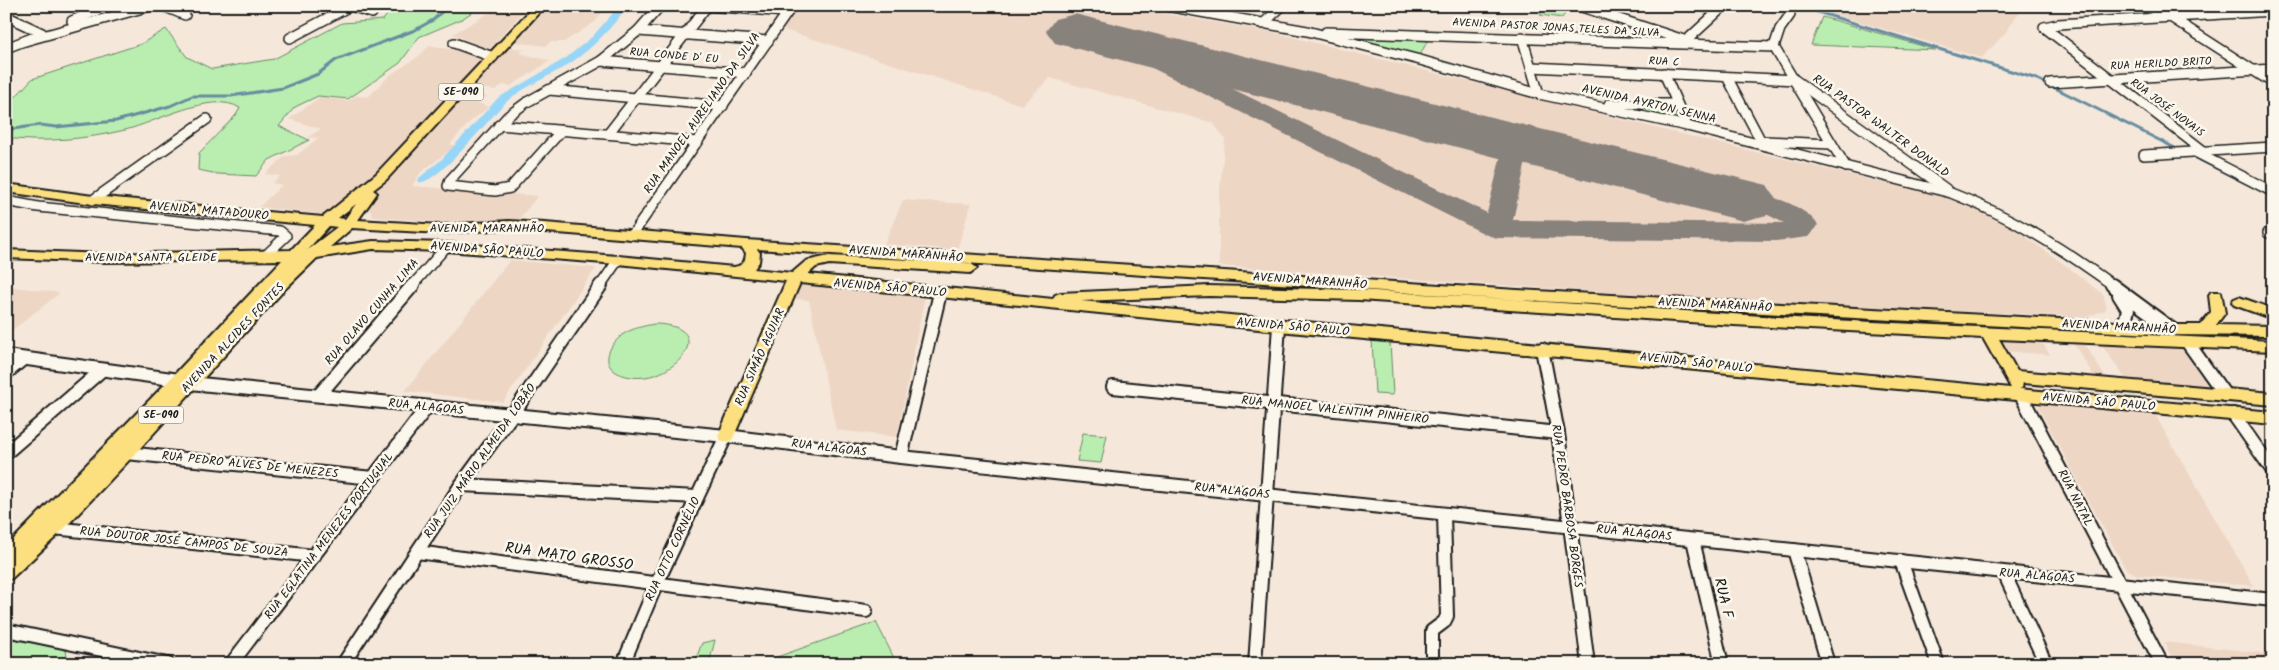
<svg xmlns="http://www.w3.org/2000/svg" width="2279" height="670" font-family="Kalam,sans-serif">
<rect width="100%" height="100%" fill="#f5e8da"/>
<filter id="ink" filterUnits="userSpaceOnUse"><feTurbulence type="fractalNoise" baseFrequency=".02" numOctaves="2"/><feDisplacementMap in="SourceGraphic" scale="10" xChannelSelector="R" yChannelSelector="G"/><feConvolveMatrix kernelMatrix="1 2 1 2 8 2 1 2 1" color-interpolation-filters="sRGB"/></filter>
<g filter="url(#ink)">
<g fill="#eed6c5">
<path d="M491,6h37l-39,44 -36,-16 39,-23z"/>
<path d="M546,6h61l-12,16 -31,20h-14l-4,4 -33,-4z"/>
<path d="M799,6h321l152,26 339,85 344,83 48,21 61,43 40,31 2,15 -20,7 -365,-17 -502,-34v-68l6,-59 -12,-16 -163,-45 -28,27 -241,-76z"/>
<path d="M1827,6h203l-13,9 -11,17 -24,26 -159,-47z"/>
<path d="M430,45l55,12 -120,127 -38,31 -68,-8 23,-22 -10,-2 8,-7 -15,-2 20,-18 12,-1 21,-17 -10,-1 13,-8 -32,-10 31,-22 28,4 8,-5 12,1 22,-22 29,-19z"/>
<path d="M508,47l16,2 -4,4 30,8 -39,25 -8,-1 -8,5 -26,-3z"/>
<path d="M464,92l23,4 -9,7 11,4 -18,14 -21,23 6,2 -35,26 -9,14 126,10 -19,23 -79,3 -67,-5 -5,-12 15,-28z"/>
<path d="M903,200l68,4 -14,46 -73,-6z"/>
<path d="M510,260l86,8 -93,134 -98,-11z"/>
<path d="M796,284l129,12 -28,141 -61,-7 -27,-130 -17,-1z"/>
<path d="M6,286l54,7 -54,42z"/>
<path d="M1997,337l44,3 9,15 -45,-4z"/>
<path d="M2099,341l81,5 28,40 -83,-8z"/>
<path d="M2073,343l12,1 20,33 -11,-1z"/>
<path d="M2044,403l110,10 100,173 -117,-11 -12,-7 -87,-161z"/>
<path d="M2164,642l100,11 7,11h-96z"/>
</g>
<g fill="#b9eeb0" stroke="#6a8566">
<path d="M387,6h94l-19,13 -43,18 -19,26 -52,36 -30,-3 -23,11 -16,19 30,14 -40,20 -13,16 -38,-2 -20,-4 1,-17 37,-38 4,-7c-28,-18 -85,15 -115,22 -38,9 -80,13 -119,8v-31l26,-28 109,-35 25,-15 21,28 25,12 62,-10 68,-36 41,-3 7,-9z"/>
<path d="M1545,6h1l23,2 -7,10 -22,-3z"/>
<path d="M1822,17l15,4 99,29 -125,-5z"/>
<path d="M1336,35l94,1 -10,19z"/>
<path d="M1605,106l69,1 6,15z"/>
<path d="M654,324c70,1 18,64 -28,52 -28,-7 -20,-30 -1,-43 9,-5 19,-7 29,-9z"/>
<path d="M1372,340l18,1 3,54 -18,-1z"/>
<path d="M1083,433l24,2 -6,28 -24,-2z"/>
<path d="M876,622l21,42h-140z"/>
<path d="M6,638l60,11 1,8 -3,7h-58z"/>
<path d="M715,640l-6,24h-15l8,-21z"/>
</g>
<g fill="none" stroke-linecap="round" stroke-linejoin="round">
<g stroke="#668ca0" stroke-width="3">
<path d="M1798,6l239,73 142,71"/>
<path d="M6,130l34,-5 16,2 60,-6 54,-15 22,-10h39l52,-8 35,-14 18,-14 79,-30 18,-10 15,-14"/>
<path d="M2190,155l83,42"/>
</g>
<path fill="#97d6f8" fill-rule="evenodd" d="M619,6h9c-16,21 -34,41 -56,56 -19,13 -53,27 -68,42 -14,14 -68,82 -85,78l-1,-2 1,-2 22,-18 57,-62 68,-40 27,-22z"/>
<path fill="#88827b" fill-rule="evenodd" d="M1120,36l8,2 359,175 17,-70 4,-6 9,-2 9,2 4,6 -17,77 271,3 -18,-9 -33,-8 -4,-6 4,-6c24,-6 71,10 85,31l-10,12 -32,4 -279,-3 -10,-3 -375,-187 -4,-5 4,-5z"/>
<path fill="#88827b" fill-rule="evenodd" d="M1075,14l692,171 10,15 -10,15 -24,6 -688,-178 -9,-12 9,-12z"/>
<defs>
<g id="minor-far1">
<path d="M163,6l22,9"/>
<path d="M352,6l20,7"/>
<path d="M707,6l80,6"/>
<path d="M1167,6l140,25 113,29 119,34 148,32 264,67c60,23 112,56 163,93"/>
<path d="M1579,6l108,35"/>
<path d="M1702,6l16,5"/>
<path d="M2144,6l28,12 101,65"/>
<path d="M6,16l36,17"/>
<path d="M72,21l35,-15"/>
<path d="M1263,24l19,-18"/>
<path d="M638,31l130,10"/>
<path d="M1326,32l448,15"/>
<path d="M1522,37l17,57"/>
<path d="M290,38l60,-32"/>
<path d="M25,41l125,-35"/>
<path d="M1686,41l38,-35"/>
<path d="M454,43l39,14"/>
<path d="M1774,47l72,120"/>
<path d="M1774,47l6,-18 10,-14 -1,-7 -3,-2"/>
<path d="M6,48l26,-10"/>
<path d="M601,61l145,12"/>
<path d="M1531,67l264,13 151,109"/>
<path d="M1664,73l23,53"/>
<path d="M1727,77l36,68"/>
<path d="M2050,83l223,-14"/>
<path d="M549,90l174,16"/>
<path d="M1609,104h68"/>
<path d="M499,125l199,17"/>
<path d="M562,130l-52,58 -15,3 -47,-5 2,-6 58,-64 19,-14 74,-41 37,-30 22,-25"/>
<path d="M608,134l99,-128"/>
<path d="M1765,141l66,3"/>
<path d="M2205,152l-161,-125 14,-3 215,-13"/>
<path d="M2197,153l76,39"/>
<path d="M2144,155l129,-8"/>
<path d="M93,200l114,-81"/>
<path d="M6,201l32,6 242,24 6,5 -21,20"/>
<path d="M2268,233l5,-1"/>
<path d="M632,235l160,-229"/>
<path d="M412,286l34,-39"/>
<path d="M600,286l18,-26"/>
</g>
<g id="minor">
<path d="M2112,285l61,45"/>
<path d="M2119,295l9,14 -2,9 -6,9"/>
<path d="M2188,343l37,52"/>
<path d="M1542,349l16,84 30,231"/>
<path d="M6,356l173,24"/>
<path d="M6,373l17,-14"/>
<path d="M190,383l536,53 175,21 1372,143"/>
<path d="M1113,387l445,46"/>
<path d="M319,395l94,-110"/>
<path d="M2021,395l141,269"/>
<path d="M2233,414l40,57"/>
<path d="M6,453l96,-83"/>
<path d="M126,453l247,25"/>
<path d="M901,457l39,-164"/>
<path d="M461,485l236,12"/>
<path d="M54,528l260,28"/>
<path d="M1693,540l29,124"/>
<path d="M1794,550l34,114"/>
<path d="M417,552l449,59"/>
<path d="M1901,561l37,103"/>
<path d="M2004,573l42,91"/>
<path d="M6,630l162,34"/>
<path d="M231,664l196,-257"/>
<path d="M343,664l118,-179 51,-70 89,-130"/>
<path d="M623,664l33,-79 70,-149"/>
<path d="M1255,664l24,-338"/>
<path d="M1432,664v-33l12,-9 3,-6 -3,-101"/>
</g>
<g id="major">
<path d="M534,6h11l-159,174 -13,10 4,3 -19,27 83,5 68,-4 36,2 201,17 771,50 656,35h27l11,-13 -2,-17 2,-3h10l4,21 -9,12 57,1v10l-100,-1 -656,-35 -760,-51 3,4 -1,9 -5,7 38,4 14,-12 23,-5 141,7 7,5 -7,5 -141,-9 -13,3 -8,7 245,25 2,-4 5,-2 149,-7 150,4 452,29 462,22v10l-274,-12 18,32 256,22v12l-250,-22 -1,5 -3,1 254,23v12l-994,-93 -479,-48 -66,153 -2,4 -6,2 -6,-2 -2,-4 68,-155 -168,-17 -172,-13 -73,-2 -56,9 -31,30 -154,169 -72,76 -48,45 -6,2v-33l167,-171 109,-116 -177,2 -99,-4v-8l99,4 186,-4 24,-25 -222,-21 -87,-12v-8l87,12 230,21 53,-43zM356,204l-11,15 -7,-1zM329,226l8,1 -30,23zM352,228l89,5 68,-4 233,19 4,5c-1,10 -3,12 -12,14l-116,-11 -172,-13 -73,-2 -43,6zM1209,296l150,4 375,25 249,13 28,50 -930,-87z"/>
<path d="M2239,297l34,12v10l-39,-14 -2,-3 2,-3z"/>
</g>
</defs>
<use href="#minor-far1" stroke="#1c1c1c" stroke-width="12"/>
<use href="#minor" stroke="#1c1c1c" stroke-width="16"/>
<use href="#major" stroke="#1c1c1c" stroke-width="4"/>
<use href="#minor-far1" stroke="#fbf7ec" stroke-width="9"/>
<use href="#minor" stroke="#fbf7ec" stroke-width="12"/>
<use href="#major" fill="#fce080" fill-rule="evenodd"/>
</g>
</g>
<g text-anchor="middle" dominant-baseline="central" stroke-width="5" stroke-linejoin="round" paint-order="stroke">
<g font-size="11" fill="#1c1c1c" stroke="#fbf7ec">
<text transform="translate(1556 28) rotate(3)">AVENIDA PASTOR JONAS TELES DA SILVA</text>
<text transform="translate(674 56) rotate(5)">RUA CONDE D' EU</text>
<text transform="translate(1664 62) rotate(3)">RUA C</text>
<text transform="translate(2161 64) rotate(-3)">RUA HERILDO BRITO</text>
<text transform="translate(2167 108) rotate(37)">RUA JOSÉ NOVAIS</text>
</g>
<g fill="#fbf7ec" stroke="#5f5e5a" stroke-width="1">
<rect x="438.5" y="83.5" width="45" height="17" rx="4"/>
<rect x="138.5" y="406.5" width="45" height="17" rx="4"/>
</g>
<g font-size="11" font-weight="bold" fill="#1c1c1c">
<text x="461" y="92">SE-090</text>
<text x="161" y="415">SE-090</text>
</g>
<g font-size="12" fill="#1c1c1c" stroke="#fbf7ec">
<text transform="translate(1649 104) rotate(13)">AVENIDA AYRTON SENNA</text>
<text transform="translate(702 113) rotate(-55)">RUA MANOEL AURELIANO DA SILVA</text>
<text transform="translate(1881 126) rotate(36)">RUA PASTOR WALTER DONALD</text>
<text transform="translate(209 211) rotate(5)">AVENIDA MATADOURO</text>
<text x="487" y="228">AVENIDA MARANHÃO</text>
<text transform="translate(487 250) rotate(4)">AVENIDA SÃO PAULO</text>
<text transform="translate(906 254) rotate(4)">AVENIDA MARANHÃO</text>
<text x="151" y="257">AVENIDA SANTA GLEIDE</text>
<text transform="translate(1310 281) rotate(4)">AVENIDA MARANHÃO</text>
<text transform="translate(890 288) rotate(5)">AVENIDA SÃO PAULO</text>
<text transform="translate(1715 305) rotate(3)">AVENIDA MARANHÃO</text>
<text transform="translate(372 312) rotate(-49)">RUA OLAVO CUNHA LIMA</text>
<text transform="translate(1293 327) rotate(5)">AVENIDA SÃO PAULO</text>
<text transform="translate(2119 327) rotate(3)">AVENIDA MARANHÃO</text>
<text transform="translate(233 338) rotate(-47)">AVENIDA ALCIDES FONTES</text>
<text transform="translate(760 357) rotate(-66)">RUA SIMÃO AGUIAR</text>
<text transform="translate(1696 363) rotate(6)">AVENIDA SÃO PAULO</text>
<text transform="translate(2099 402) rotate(5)">AVENIDA SÃO PAULO</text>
<text transform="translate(426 407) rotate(6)">RUA ALAGOAS</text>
<text transform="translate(1335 410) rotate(6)">RUA MANOEL VALENTIM PINHEIRO</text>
<text transform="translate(829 448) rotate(7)">RUA ALAGOAS</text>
<text transform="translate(480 461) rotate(-55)">RUA JUIZ MÁRIO ALMEIDA LOBÃO</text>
<text transform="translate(250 465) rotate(6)">RUA PEDRO ALVES DE MENEZES</text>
<text transform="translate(1232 491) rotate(6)">RUA ALAGOAS</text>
<text transform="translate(2075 498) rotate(63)">RUA NATAL</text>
<text transform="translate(1567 506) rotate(82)">RUA PEDRO BARBOSA BORGES</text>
<text transform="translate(1634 533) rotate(6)">RUA ALAGOAS</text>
<text transform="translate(329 536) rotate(-53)">RUA EGLATINA MENEZES PORTUGUAL</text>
<text transform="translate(184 542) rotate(6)">RUA DOUTOR JOSÉ CAMPOS DE SOUZA</text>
<text transform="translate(673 549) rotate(-65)">RUA OTTO CORNÉLIO</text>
<text transform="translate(2037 576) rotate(5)">RUA ALAGOAS</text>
</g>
<g font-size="15" fill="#1c1c1c" stroke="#fbf7ec">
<text transform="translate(569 557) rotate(8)">RUA MATO GROSSO</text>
<text transform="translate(1723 598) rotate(77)">RUA F</text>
</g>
</g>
<rect width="2279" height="670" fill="none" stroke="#fbf7ec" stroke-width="25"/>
<rect x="12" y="12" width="2254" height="645" fill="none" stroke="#1c1c1c" stroke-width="2" filter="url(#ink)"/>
</svg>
